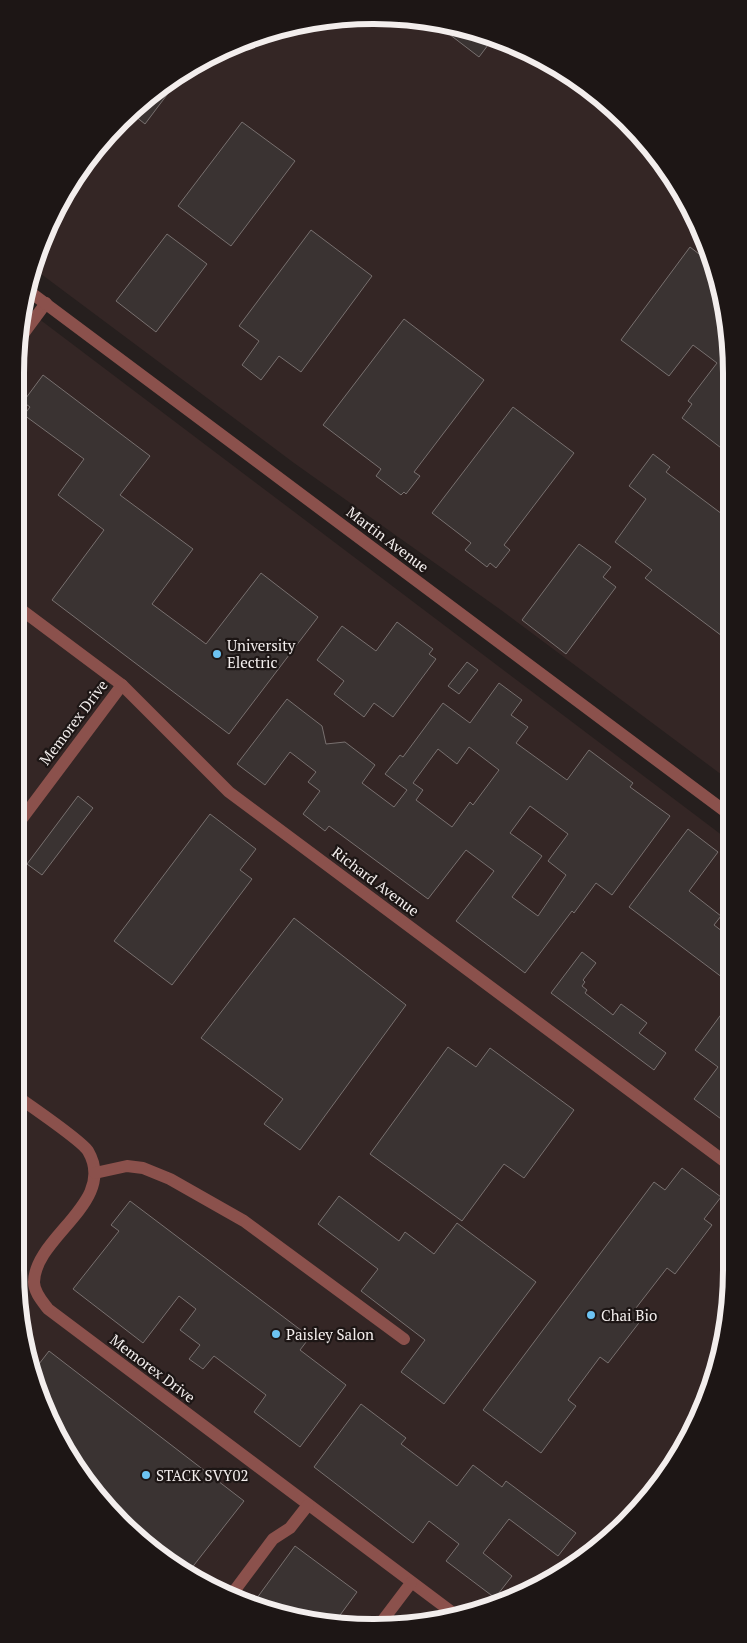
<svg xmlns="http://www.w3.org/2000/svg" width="747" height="1643" font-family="'PT Serif',serif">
<rect width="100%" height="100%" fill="#261f1e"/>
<g fill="#342625">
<path d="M373,15l70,7 67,20 82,47 66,66 47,81 24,90 1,455 -229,-171 -207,-147 -261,-195 9,-31 33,-62 45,-55 54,-44 62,-34 67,-20z"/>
<path d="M22,306l709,536 1,428 -7,70 -20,66 -62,100 -91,74 -64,29 -67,16 -117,-4 -110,-41 -90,-74 -41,-58 -29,-63 -19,-116v-896z"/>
</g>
<g fill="#3a3332" stroke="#78706f" fill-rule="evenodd">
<path d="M432,21l48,12 11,8 -12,16z"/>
<path d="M183,71l1,1 -39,52 -15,-12z"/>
<path d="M242,122l53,39 -64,85 -53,-40z"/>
<path d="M311,230l61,46 -71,96 -22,-16 -18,24 -19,-15 17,-24 -20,-15z"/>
<path d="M167,234l40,30 -51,68 -40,-31z"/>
<path d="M690,247l22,17 17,62v128l-47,-36 10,-14 -4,-3 29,-38 -24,-18 -24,31 -48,-36z"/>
<path d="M404,319l80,61 -70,92 6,4 -14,18 -2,-2 -3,3 -25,-19 5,-7 -58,-44z"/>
<path d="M43,375l107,81 -30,39 73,54 -41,55 54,40 55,-71 57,44 -89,117 -177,-134 52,-70 -46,-35 26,-36 -60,-44 6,-8 -7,-5z"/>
<path d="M513,407l61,46 -70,92 6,5 -14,18 -6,-5 -3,4 -22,-17 6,-7 -39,-30z"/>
<path d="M653,454l17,13 -4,5 64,48v122l-85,-64 7,-8 -37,-28 31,-43 -17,-13z"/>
<path d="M579,544l32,23 -8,10 13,10 -50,67 -44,-34z"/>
<path d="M397,622l36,27 -4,5 7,5 -43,58 -19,-14 -10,14 -30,-23 10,-13 -27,-21 25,-34 34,25z"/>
<path d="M467,662l11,8 -19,24 -11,-8z"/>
<path d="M499,683l23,17 -11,15 17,12 -12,16 51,37 22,-30 44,33 -3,4 40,29 -58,79 -16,-12 -22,30 -2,-2 -47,62 -69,-52 38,-50 -28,-21 -38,49 -99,-73 -4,5 -22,-17 17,-23 -12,-9 8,-10 -26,-20 -25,33 -28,-21 50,-65 35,27 4,18 19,-2 30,23 -13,18 32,24 13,-17 -22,-16 15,-19 3,2 40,-54 27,20zM469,747l30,23 -26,35 -3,-3 -18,25 -36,-27 7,-10 -10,-7 25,-34 19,15zM530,806l38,28 -20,27 18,14 -28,41 -26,-19 30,-41 -32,-23z"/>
<path d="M78,796l15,12 -51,67 -15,-11z"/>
<path d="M210,814l46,35 -16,21 12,9 -80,106 -58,-44z"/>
<path d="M688,829l30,23 -29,39 32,25 -7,9 17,13v46l-102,-77z"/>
<path d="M294,918l112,87 -106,145 -36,-26 19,-25 -82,-61z"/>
<path d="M582,952l14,11 -13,17 2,2 -3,4 5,4 -2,3 28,22 8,-11 26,19 -8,10 27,20 -12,17 -103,-77z"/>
<path d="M731,1001v80l1,46 -38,-28 24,-32 -23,-17z"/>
<path d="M448,1047l28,20 14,-19 84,62 -50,68 -20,-14 -42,57 -92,-67z"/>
<path d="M682,1168l39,29 -17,22 8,6 -37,49 -8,-6 -31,40 9,7 -37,48 -8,-6 -32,43 8,6 -35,47 -58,-43 171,-228 11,8z"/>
<path d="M339,1196l60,45 6,-9 29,22 23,-31 79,59 -92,122 -43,-32 24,-32 -64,-49 17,-22 -60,-45z"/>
<path d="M130,1201l180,136 -10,13 46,35 -46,62 -46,-35 12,-17 -52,-39 -11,13 -14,-10 11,-14 -20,-15 16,-21 -17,-13 -36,47 -70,-54 46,-58 -8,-6z"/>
<path d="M49,1351l195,150 -57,73 -83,-68 -41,-58 -29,-63 -2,-12z"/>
<path d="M361,1404l45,34 -5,6 56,42 16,-21 29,22 4,-6 70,52 -18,23 -49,-37 -26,34 29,23 -17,22 -49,-37 13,-17 -30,-23 -16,22 -99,-76z"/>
<path d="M295,1546l62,46 -22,30 -31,-1 -50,-19z"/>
</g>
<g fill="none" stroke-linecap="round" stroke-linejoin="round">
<g stroke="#8b514c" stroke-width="12">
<path d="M18,341l28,-38"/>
<path d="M15,605l107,80 107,107 503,375"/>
<path d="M15,828l107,-143"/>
<path d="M15,1095c14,10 66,45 73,56 30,51 -53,85 -54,131 0,10 8,19 14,27l409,307"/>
<path d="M95,1173l32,-7 16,2 27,11 74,42 160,118"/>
<path d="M232,1594l41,-55 17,-11 18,-23"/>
<path d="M380,1624l31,-41"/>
</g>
<path stroke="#8b514c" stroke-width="12" d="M26,289l704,526"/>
</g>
<g fill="#6cc3f2" stroke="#1d1615" stroke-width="2">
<circle cx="217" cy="654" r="5"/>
<circle cx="591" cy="1315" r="5"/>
<circle cx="276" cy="1334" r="5"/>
<circle cx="146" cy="1475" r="5"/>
</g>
<g text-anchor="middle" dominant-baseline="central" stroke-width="4.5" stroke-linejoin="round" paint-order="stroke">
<g font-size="15" fill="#f3eeed" stroke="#1d1615">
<text transform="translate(388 539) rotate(37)">Martin Avenue</text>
<text transform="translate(73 722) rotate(-53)">Memorex Drive</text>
<text transform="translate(376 881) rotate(37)">Richard Avenue</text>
<text transform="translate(153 1368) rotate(37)">Memorex Drive</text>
</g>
<g font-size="15" fill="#f3eeed" stroke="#1d1615" text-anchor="start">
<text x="227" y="645">University<tspan x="227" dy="17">Electric</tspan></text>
<text x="601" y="1315">Chai Bio</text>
<text x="286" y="1334">Paisley Salon</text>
<text x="156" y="1475">STACK SVY02</text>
</g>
</g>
<path d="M0 0H747V1643H0ZM373 24H374A349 349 0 0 1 723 373V1270A349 349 0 0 1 374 1619H373A349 349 0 0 1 24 1270V373A349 349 0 0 1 373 24Z" fill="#1d1615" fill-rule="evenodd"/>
<path fill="none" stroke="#f3eeed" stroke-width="6" d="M373 24H374A349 349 0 0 1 723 373V1270A349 349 0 0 1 374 1619H373A349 349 0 0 1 24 1270V373A349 349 0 0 1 373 24Z"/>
</svg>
